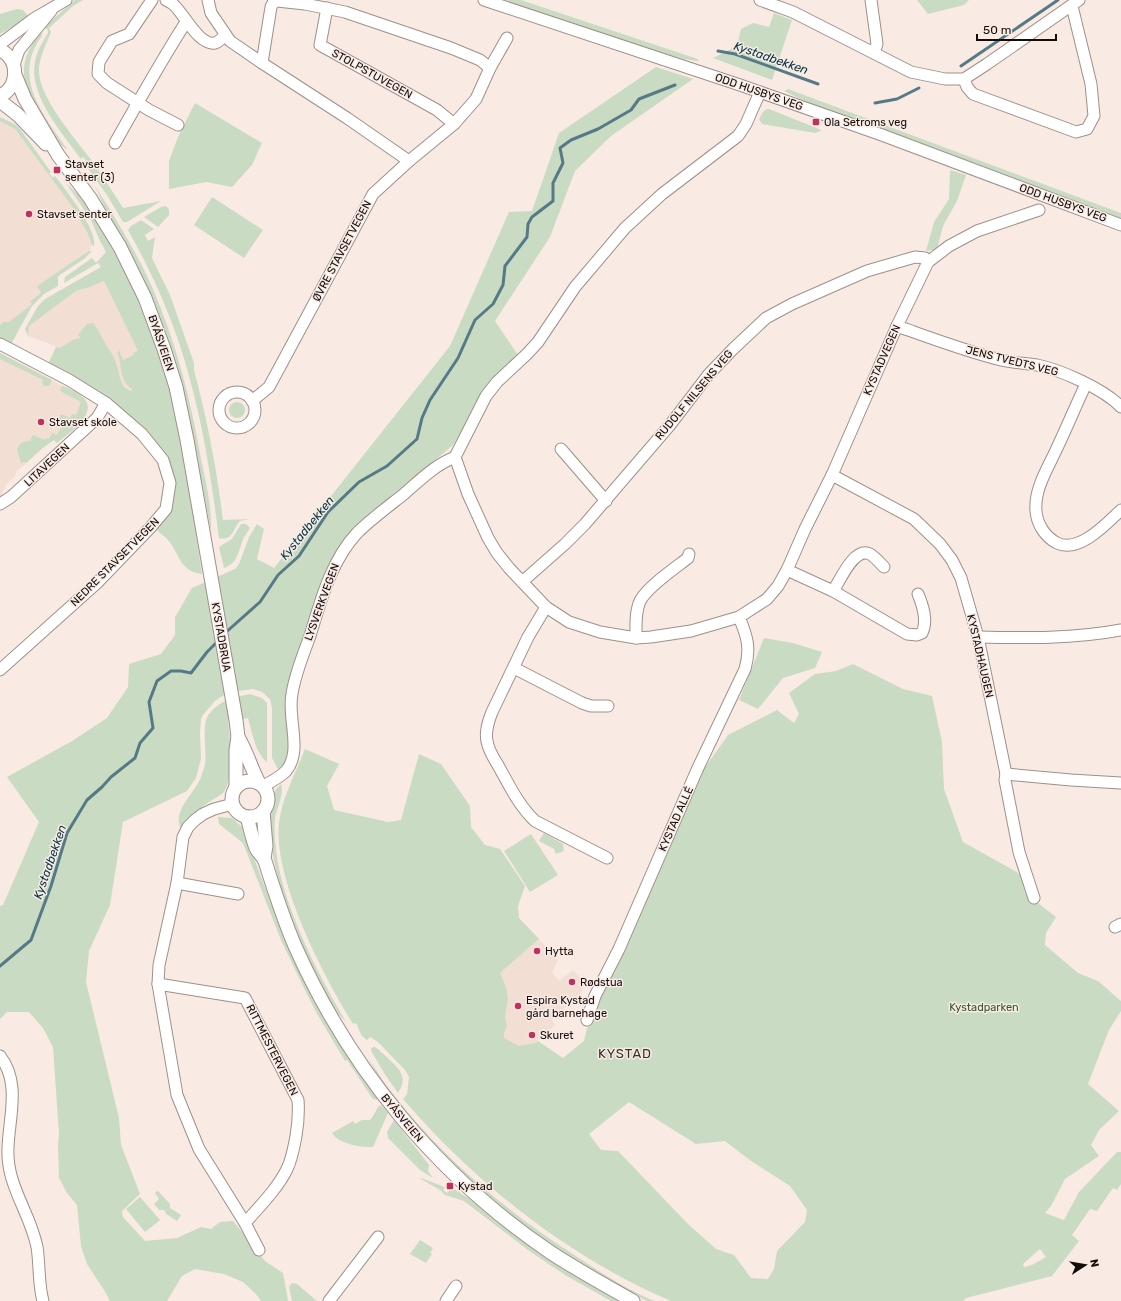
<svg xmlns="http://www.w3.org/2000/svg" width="1121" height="1301" font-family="Rubik,sans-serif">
<rect width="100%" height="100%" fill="#f9ebe4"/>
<g fill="#f3ded4">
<path d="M0,121l15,8 56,76 16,27 5,13 -3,7 -52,34 4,7 -11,7 2,4 -23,18h-6l-3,3z"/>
<path d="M104,281l34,70 11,83 -31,-29 -27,-17 -36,-42 -27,-10 1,-10 47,-35 14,-4z"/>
<path d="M0,353l80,42 5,5 3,7 -3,11 -8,8 -20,17 -3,-3 -8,6 -30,26 -1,4 -9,9 -6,12z"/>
<path d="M539,939l19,21 -6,13 7,8 14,-11 13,14 -4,4 1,2 -31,30 3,5 -20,18 1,34 -65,-74 29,-30z"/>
</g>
<g fill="#c9dbc3" fill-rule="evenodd">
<path d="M75,0h8l-10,6 -24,22 2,4c-5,13 -13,27 -12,41 2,26 34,63 50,84 12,16 23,34 34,51l38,-7 -34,21h-4l-16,-27 -23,-32 2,-2 -3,-4 -2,2c-19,-26 -53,-64 -46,-98 2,-10 8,-20 13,-28v-3l-4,-3z"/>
<path d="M505,0h16l177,59v2l-14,-2 -24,-7z"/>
<path d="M917,0h52l-5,5 -36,9z"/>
<path d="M17,9l6,1 6,7 -29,17v-20z"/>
<path d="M774,13l18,7 -20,60 -59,-22 24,-12 4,-17 12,-6 16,4z"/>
<path d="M41,31l1,5c-31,41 2,80 26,114 -11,-6 -17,-18 -23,-29 -22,-35 -32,-53 -4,-90z"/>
<path d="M656,67l37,12 -82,57 -36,35 -25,66 -55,84 23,34 -55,74 -10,16 -90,76 -56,107 -16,49 -4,12 -2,19 4,41c-2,8 -4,17 -11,20l-6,-11v-50l-2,-9 -8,-7 -9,-3 -20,3 -11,4 -7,5 -12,14 -2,4 -1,14 1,26 -5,19 -9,13 -64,31 -13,83 -21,46 -3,31 33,136 2,27 19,49 -18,17 1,6 22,24 32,-3 24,-11 10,2 9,-7 13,-1 10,12 22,28 18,12 5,28h-27l-5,-7 -13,-12 -19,-8 -29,-5 -13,7 -15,25h-57l-6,-11 -17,-26 -6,-18 -4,-41 -10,-12 -8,-15 -1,-33 1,-11 -6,-87 -10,-19 -14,-16h-22l-7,7v-113l3,-1 36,-83 -32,-45 65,-36 35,-23 21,-31 1,-23 32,-10 14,-19v-18l17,-29 43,-19 4,-5 10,-27 8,-13 7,5 -7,30 17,9 176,-222 59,-134 23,-1 27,-78z"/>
<path d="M788,89l333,124v5l-312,-115 -25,-12z"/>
<path d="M195,103l67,40 -10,22 -20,22 -26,-5 -37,7v-28l9,-24z"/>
<path d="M767,109h2l50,20 2,2 -6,2 -53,-9 -3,-5 4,-7z"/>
<path d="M0,117l16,8 4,4 31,43 -2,1 4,5 2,-2c10,13 43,54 39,70l-2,-1 -5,-13 -16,-27 -56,-76 -15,-8z"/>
<path d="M950,170l16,5 -9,26 -14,25 -6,23 -11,2 8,-29 15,-23z"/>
<path d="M66,183c6,6 12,11 17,17 14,16 23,37 33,55 22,40 40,83 52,128 17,63 24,127 34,191 -23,-3 -22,-20 -34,-34 -4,-5 -10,-7 -13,-13l19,-45 -1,-9 -5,-13 -19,-26 -31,-29 -27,-17 -43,-24 8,-17 4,1 13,-8 8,-2 -3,-3 1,-2 8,-9 6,-1c5,6 7,12 11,18 4,7 10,15 12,22 4,10 3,26 16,28v-2c-13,-9 -10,-22 -14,-36l1,-3 4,10 11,-5 -1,-2 5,-2 -34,-70 -14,6 -14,4 -47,35 -1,10 -3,-7 13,-23 7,-7 56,-32 -3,-4 -34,20 1,-6 27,-19 4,5 10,-11 -6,-11 -9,-21z"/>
<path d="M95,186c21,33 41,65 57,101 24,55 39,113 49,172 5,24 11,48 10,72l-24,-124 -69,-176 -11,-18z"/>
<path d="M212,197l51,33 -19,28 -50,-33z"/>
<path d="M166,206l3,4v5l-11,12 -14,-10 17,-10z"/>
<path d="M141,220l13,9 -9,6 3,6 7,-4 -3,21 18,37 24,68v7c13,49 23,100 29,150l27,-1 -10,2c-8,9 -7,20 -21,17 -7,-54 -15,-109 -30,-162 -13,-50 -35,-100 -61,-146l3,-4z"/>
<path d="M89,251h3l-8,8 -23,15 -3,3v9l-14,8 -12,12 -22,40 -10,-6v-15l3,-3h6l23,-18 -2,-3 11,-8 -4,-7z"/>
<path d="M0,353l52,27 -3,6h-4l-3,-2 1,-4 -43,-21z"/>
<path d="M63,386c6,3 12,5 17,9 23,16 -11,38 -23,48l-3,-3 -12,8 -16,15 -2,-1 -3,1 -4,-13c2,-7 6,-9 13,-9l3,-6 12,5 1,-2 3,1 3,-6 5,2 7,-13 -5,-3 2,-5 9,4 2,-4 4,1 5,-13 -21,-11 1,-4z"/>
<circle cx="237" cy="410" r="8"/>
<path d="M241,524h5l4,4c-2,4 -5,7 -7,11 -4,12 -6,25 -19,29l-5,-21 13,-8z"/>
<path d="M764,638l29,5 29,9 -7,16 -32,10 -25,31 -19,-9z"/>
<path d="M853,664l50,25 29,7 10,46 2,47 19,53 59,33 3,18 31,24 -10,16 -1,12 33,28 20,8 23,20v10l-12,19 -21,54 31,27 -20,19 -8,15 8,11 -34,23 -14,27 -6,7 19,7 15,-28 38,-40h4v32l-4,6 -4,-2 -16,23 -7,-2 -18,26 7,6 -27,35 -86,22 -3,3h-292c-103,-44 -196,-118 -268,-202l4,-5 2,-17 -4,-7 -27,-28 -8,-5 -3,3c-7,-4 -8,-11 -11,-17l-3,1c-29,-47 -80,-145 -74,-201 3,-26 17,-50 26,-74l34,15 -12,22 7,24 54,12 13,-2 18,-66 22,10 29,42 1,21 14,18 15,4 25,37 -7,20 1,12 20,21 -39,34 6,14 2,12 -3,18 2,9 -3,7v5l15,8 16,-3 3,-2 25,17 21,-17 2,-9 7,-19 111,-244 24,-34 49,-25 17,13 5,-9 -10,-21 26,-19 21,-3zM629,1102l67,42 29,-3 26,20 39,25 17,24 -2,12 -28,29 -3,18 -6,10 -17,-1 -17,-23 -18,-6 -28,-25 -70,-73 -17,-1 -12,-16zM1040,1249l6,8 -14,8 -8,2 -1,-3z"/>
<path d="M250,694l12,4 5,5v59c-12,-9 -15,-30 -19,-44l-20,3c2,18 7,60 -6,73 -4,3 -9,5 -13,8 -12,8 -21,17 -27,29 -12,-20 13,-37 19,-54 1,-4 3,-8 4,-12 2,-14 -4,-41 4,-51 11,-14 25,-17 41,-20z"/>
<path d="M281,784c4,10 -5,25 -6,35 -1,10 0,21 1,31 6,55 42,124 70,172 -4,-4 -9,-9 -12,-14 -10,-14 -17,-30 -24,-45 -20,-43 -37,-86 -40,-134 -1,-15 -2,-34 11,-45z"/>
<path d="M218,817l14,1 10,9 34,89 40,86 31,52 31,46 -5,-1 -26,-39 -2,1 -29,-49 -16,-32 -19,-40 -38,-97 -24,-19z"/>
<path d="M544,833l19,11 1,7 -8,3 -2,-5 -15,-8z"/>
<path d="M531,834l27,41 -28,17 -26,-41z"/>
<path d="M373,1047h2l4,3c13,13 33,24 19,43l-12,-17 -15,-25v-2z"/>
<path d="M368,1057c7,11 14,23 22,33 51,67 118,123 189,168 24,16 50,33 76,43h-8l-28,-14 -74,-45 -28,-21 -36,-30 -26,-24 -44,-48 -31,-38z"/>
<path d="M381,1105l7,8 -15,34c-11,1 -35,-3 -41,-14l21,-12 2,3 7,-4h8c5,-5 6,-13 11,-15z"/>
<path d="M394,1120l35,45 -1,6 5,7 -13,-8 -32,-32 -1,-6z"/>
<path d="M421,1178l21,8 3,2 -2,2 4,3 5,-5 23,14 58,46 60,38 27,15h-9l-46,-26 -37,-25 -64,-49 -19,-6 -5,-5 -19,-11z"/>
<path d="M157,1191l2,1 11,12v4l11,7 -4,6 -11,-7 -2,-4h-5l-5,-6 5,-5 -4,-6z"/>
<path d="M140,1197l20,23 -15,12 -19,-23z"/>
<path d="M420,1240l13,8 -3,5 2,1 -6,9 -16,-9z"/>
<path d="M292,1283l5,1 20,17h-25l-3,-14z"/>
</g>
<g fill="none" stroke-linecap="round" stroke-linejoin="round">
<g stroke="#557a86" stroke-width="3">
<path d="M718,51l17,3 83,30"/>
<path d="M961,66l97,-66"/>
<path d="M875,103l22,-4 22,-11"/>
<path d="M224,634l36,-32 18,-27 21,-19 29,-44 31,-30 28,-16 30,-27 5,-21 8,-18 28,-42 17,-38 18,-16 10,-19 2,-19 22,-29 1,-13 4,-7 21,-16v-18l10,-20 -3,-15 11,-8 27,-11 33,-19 8,-11 36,-14"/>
<path d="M0,966l31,-26 20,-54 16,-53 20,-33 15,-13 9,-10 24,-19 5,-15 13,-15 -4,-26 8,-21 14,-10h10l10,2 16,-21 12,-12"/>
</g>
<defs>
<g id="minor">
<path d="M152,0l-23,34 -17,7 -13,21 -1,12 9,9 42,27 29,15"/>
<path d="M166,0c3,2 6,3 8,5 10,9 25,41 41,38 4,-1 7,-5 10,-8"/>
<path d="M208,0l3,13 19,28 32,22 85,55 62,43"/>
<path d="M484,0l256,85 142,50 239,90"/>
<path d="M760,0l33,12 118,60 34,7h19l23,-15 92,-64"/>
<path d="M871,0l6,44 -3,9"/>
<path d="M327,8l-7,37 117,65 17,14"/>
<path d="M0,44l35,-26 31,-18"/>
<path d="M262,63l9,-56 2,-4 4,-2 28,3 40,8 106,36 29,12 10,8"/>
<path d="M14,65l5,-15 32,-39"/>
<path d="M964,79l3,8 6,7 103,38 11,-3 7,-13 -3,-32 -19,-78"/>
<path d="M760,92l-14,32 -8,12 -76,58 -37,34 -50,59 -37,55 -11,12 -30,28 -11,14 -31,61 13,37 20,44 9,15 12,15 37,39 23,15 31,10 36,6 15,-1 40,-6 48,-14 28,-18 11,-13 9,-16 18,-41 27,-54 65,-149 31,-64 21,-16 28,-15 62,-21"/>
<path d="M115,143c23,-41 46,-82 71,-121"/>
<path d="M897,326c34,12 68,25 104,34 12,3 24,3 36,5 24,5 67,24 84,42"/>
<path d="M0,344l69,36 37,23 36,31 21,26 7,23 -4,26 -16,19 -53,55 -97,87"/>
<path d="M1086,384c-10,21 -19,43 -29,64 -9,20 -23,41 -21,63 1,13 9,26 21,32 22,11 50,-20 64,-33"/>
<circle cx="237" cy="410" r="18"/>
<path d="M252,401l17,-14 104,-193 36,-33 45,-37 22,-25 14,-31 17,-30"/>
<path d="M561,449l45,52"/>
<path d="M832,475l82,44 26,25 12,16 9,18 17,59 28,137 -1,6 14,72 15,46"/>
<path d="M0,504l11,-7 86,-79 9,-15"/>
<path d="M787,570l46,21 74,43 10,1 5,-2c6,-12 1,-27 -4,-39"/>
<path d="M522,582l43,-38 20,-20 85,-99 39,-51 24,-25 33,-31 26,-14 75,-33 48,-14 10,1 3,4"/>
<path d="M833,591c7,-10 21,-45 37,-37 5,3 10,9 14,13"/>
<path d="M546,607l-18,30 -36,75c-4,10 -8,22 -4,33 2,8 7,15 11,22 10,18 20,39 36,54l72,37"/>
<path d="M978,637c47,1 96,2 143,-7"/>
<path d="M636,638c0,-12 -1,-26 4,-37 7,-14 35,-33 48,-43l1,-4"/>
<path d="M514,668l68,35 9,3h17"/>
<path d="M1006,774l65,6 50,3"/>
<path d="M263,786c8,-4 17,-9 23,-15 17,-20 1,-53 6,-77 3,-20 11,-39 18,-58 11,-36 21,-75 47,-103 14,-14 32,-27 47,-39 16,-14 31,-29 51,-37"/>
<path d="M233,804l-19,5 -11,5 -8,6 -7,7 -5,10 -6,46 -18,82 -1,19 19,111 22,54 46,74 14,27"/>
<path d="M177,883l61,11"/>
<path d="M1115,927l6,-3"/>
<path d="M158,984l87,14 53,102c1,12 0,24 -2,36 -2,11 -4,23 -9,33 -9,19 -28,38 -42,54"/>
<path d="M587,1020l8,-24 24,-47 78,-179 48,-101c6,-21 2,-33 -6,-52"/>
<path d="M0,1056c21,27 9,61 8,92 -2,37 22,64 29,99 3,18 1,36 6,54"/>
<path d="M329,1301l49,-64"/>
<path d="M446,1301l10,-15"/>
</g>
<g id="major">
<path d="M0,50c20,9 19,37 0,46"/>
<path d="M15,75l10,24 33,56 32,43 30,49 25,51 19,51 12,38 11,53 49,280 2,17 -2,13v37"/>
<path d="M0,101l18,14 28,29"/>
<path d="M238,737c9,15 13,31 21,46"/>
<circle cx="250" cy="799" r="18"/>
<path d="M263,811l3,35 -2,12"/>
<path d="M247,817c3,10 5,21 9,31 2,5 7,8 9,13 9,29 18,57 30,85 55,124 143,230 255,306 27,18 55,33 83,49"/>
</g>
</defs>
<use href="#minor" stroke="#9d908a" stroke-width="13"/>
<use href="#major" stroke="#9d908a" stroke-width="15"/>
<use href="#minor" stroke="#fff" stroke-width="11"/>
<use href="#major" stroke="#fff" stroke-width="13"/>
</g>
<g fill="#bf315f" stroke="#f9ebe4" stroke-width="1.5">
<rect x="812" y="118" width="8" height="8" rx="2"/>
<rect x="53" y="166" width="8" height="8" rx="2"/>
<circle cx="29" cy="214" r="4"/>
<circle cx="41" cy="422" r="4"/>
<circle cx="537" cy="951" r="4"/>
<circle cx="572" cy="982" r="4"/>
<circle cx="518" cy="1006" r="4"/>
<circle cx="532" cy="1035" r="4"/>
<rect x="446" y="1182" width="8" height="8" rx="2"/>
</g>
<g text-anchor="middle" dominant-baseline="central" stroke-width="3" stroke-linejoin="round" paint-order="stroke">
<g font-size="11" fill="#120d0b" stroke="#f9ebe4">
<text transform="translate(372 74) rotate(29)">STOLPSTUVEGEN</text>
<text transform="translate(759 92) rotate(19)">ODD HUSBYS VEG</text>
<text transform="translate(1063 203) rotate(20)">ODD HUSBYS VEG</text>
<text transform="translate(342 251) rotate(-62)">ØVRE STAVSETVEGEN</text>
<text transform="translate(161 343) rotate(71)">BYÅSVEIEN</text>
<text transform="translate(882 360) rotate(-66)">KYSTADVEGEN</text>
<text transform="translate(1012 361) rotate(14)">JENS TVEDTS VEG</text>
<text transform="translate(694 395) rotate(-50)">RUDOLF NILSENS VEG</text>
<text transform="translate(47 465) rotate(-43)">LITAVEGEN</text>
<text transform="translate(115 562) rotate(-45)">NEDRE STAVSETVEGEN</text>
<text transform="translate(322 602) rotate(-70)">LYSVERKVEGEN</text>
<text transform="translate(221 637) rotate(80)">KYSTADBRUA</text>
<text transform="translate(980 656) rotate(77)">KYSTADHAUGEN</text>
<text transform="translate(676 819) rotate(-66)">KYSTAD ALLÉ</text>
<text transform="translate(272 1050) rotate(63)">RITTMESTERVEGEN</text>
<text transform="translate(402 1118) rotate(50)">BYÅSVEIEN</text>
</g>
<g font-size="11" fill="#120d0b" stroke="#f9ebe4" text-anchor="start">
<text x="824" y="122">Ola Setroms veg</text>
<text x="65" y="164">Stavset<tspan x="65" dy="13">senter (3)</tspan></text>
<text x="37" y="214">Stavset senter</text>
<text x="49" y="422">Stavset skole</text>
<text x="545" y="951">Hytta</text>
<text x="580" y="982">Rødstua</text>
<text x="526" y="1000">Espira Kystad<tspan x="526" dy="13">gård barnehage</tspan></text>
<text x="540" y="1035">Skuret</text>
<text x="458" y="1186">Kystad</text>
</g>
<g font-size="11" fill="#305823" stroke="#f9ebe4">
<text x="984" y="1007">Kystadparken</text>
</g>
<g font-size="12" font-style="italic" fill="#003442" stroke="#f9ebe4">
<text transform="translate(771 58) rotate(19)">Kystadbekken</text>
<text transform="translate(307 528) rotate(-51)">Kystadbekken</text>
<text transform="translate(50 862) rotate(-71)">Kystadbekken</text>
</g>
<g font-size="13" letter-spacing="1" fill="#3a2f2a" stroke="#f9ebe4">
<text x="625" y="1053">KYSTAD</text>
</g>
</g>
<g transform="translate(1085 1265) rotate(78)" stroke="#f9ebe4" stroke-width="3" paint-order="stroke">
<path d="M0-3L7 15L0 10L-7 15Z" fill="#120d0b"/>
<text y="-6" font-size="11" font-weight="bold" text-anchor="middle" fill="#120d0b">N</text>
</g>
<path d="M977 34v6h79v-6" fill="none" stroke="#120d0b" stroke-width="2"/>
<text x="983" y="34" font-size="12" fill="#120d0b" stroke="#f9ebe4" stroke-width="3" paint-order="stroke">50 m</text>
</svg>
